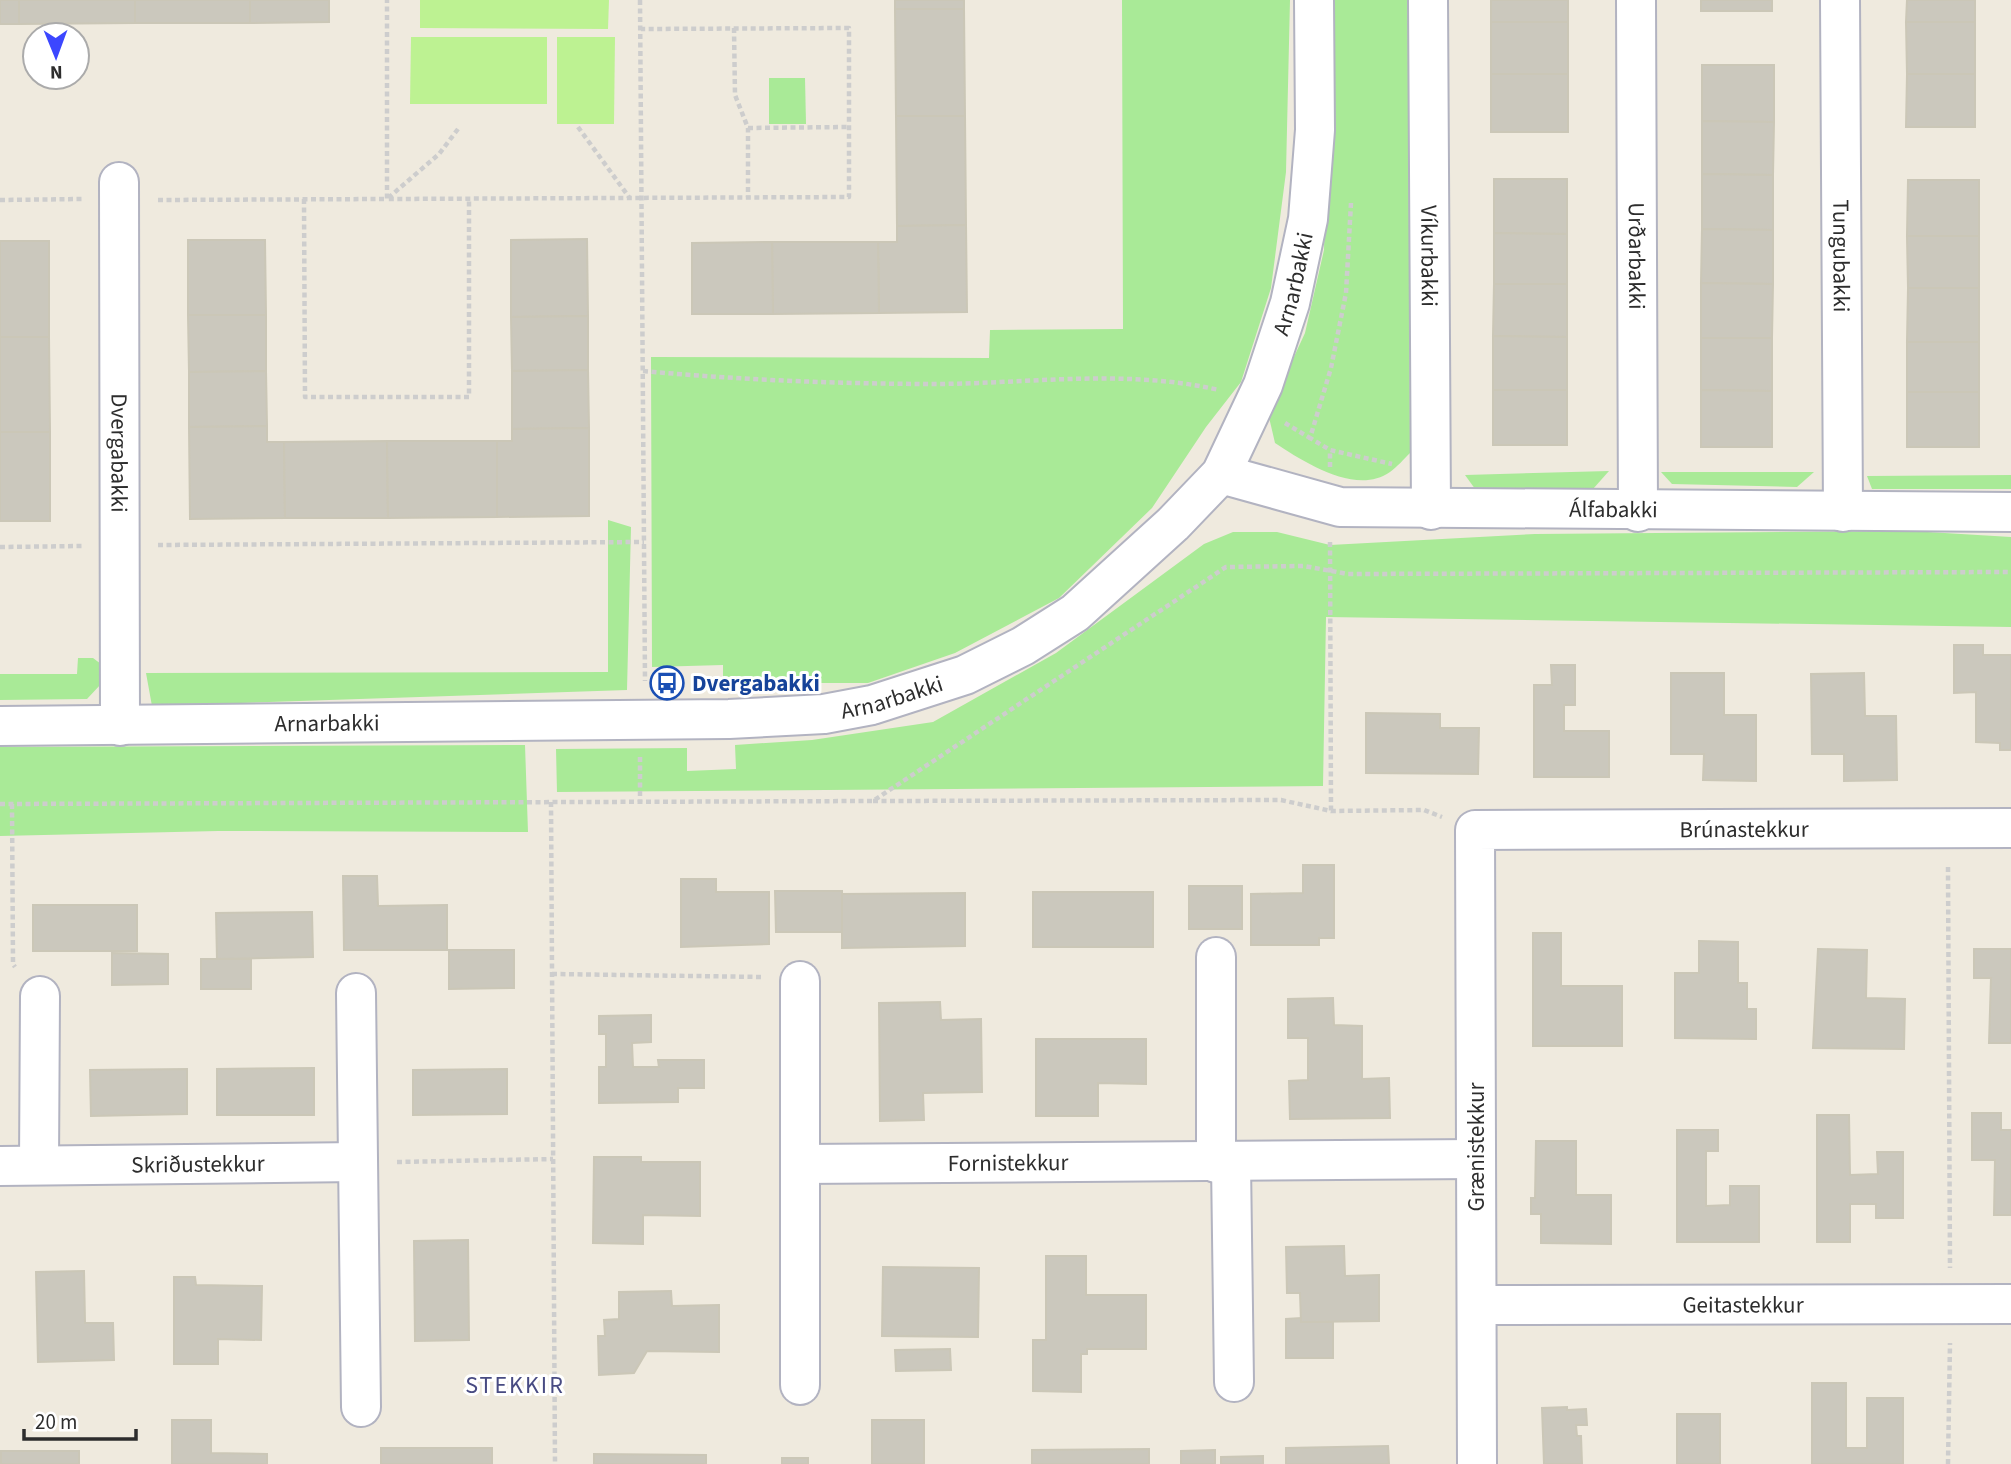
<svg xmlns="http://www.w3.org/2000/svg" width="2011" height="1464" font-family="'Source Sans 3',sans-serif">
<rect width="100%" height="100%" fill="#efeade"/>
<g fill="#a9ea97">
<path d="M1122,0h168l-4,172 -15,116 -30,94 -35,45 -54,81 -93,90 -104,55 -87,30h-145v-18l-71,2 -1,-310 338,1 1,-28 133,-1z"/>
<path d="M1329,0h79l2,453c-6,6 -13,14 -20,19 -34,24 -86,-10 -115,-29l-7,-30 37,-80 19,-83z"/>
<path d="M805,78l1,46h-37v-46z"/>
<path d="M1609,471l-16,18 -115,4 -13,-18z"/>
<path d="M1661,472h153l-17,15 -125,-3z"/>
<path d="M2011,475v14h-139l-5,-13z"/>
<path d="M608,520l23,7 -4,163 -475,16 -6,-33 462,-1z"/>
<path d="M1911,531l100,6v90l-685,-10 -3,169 -766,6 -1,-43 131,-1v23l49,-2 -1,-24 77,-5 121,-18 123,-69 148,-109 29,-12h44l53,13 205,-11z"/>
<path d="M78,658h15l12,9 -4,17 -14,15 -87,1v-26h77z"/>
<path d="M525,745l3,87 -310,-1 -218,5v-89z"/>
</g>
<g fill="#bdf292">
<path d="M420,0h189l-1,29 -188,-1z"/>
<path d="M411,37h136v67h-137z"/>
<path d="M557,37h58l-1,87h-57z"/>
</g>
<g fill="#cbc8bd" stroke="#cbc7b7" stroke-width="2">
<rect x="0" y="0" width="19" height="24"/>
<path d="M19,0h116v23l-116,1z"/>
<rect x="135" y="0" width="115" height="23"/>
<path d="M250,0h79v22l-79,1z"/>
<rect x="895" y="0" width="69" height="9"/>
<rect x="1491" y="0" width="77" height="22"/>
<rect x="1701" y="0" width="71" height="11"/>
<path d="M1907,0h68v22h-69z"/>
<path d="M895,9h69l1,107h-69z"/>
<rect x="1491" y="22" width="77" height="52"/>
<path d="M1906,22h69v52h-68z"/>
<path d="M1702,65h72v57l-72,-1z"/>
<rect x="1491" y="74" width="77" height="58"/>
<path d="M1907,74h68v53h-69z"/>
<path d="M896,116h69l1,109 -69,1z"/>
<path d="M1702,121l72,1 -1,53 -71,-1z"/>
<path d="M1702,174l71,1v55l-71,-1z"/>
<path d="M1494,179h73v55l-73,-1z"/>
<path d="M1908,180h71v56h-72z"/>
<path d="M966,225l1,87 -88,1 -1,-71h19v-16z"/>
<path d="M1702,229l71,1v54l-72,-1z"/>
<path d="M1494,233l73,1v50h-73z"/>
<path d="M1907,236h72v52h-71z"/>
<path d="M587,239l1,77 -77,1v-77z"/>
<path d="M188,240h77l1,75h-78z"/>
<rect x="0" y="241" width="49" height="96"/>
<path d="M772,242h106l1,71 -106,1z"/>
<path d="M772,242l1,72h-81v-71z"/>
<path d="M1701,283l72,1 -1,54h-71z"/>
<path d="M1494,284h73v53l-74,-1z"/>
<path d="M1908,288h71v54h-72z"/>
<path d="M188,315h78v56l-77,1z"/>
<path d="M588,316v54l-76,1 -1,-54z"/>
<path d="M1493,336l74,1v53h-74z"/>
<path d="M0,337h49l1,95h-50z"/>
<path d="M1701,338h71v53l-71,-1z"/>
<rect x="1907" y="342" width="72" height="50"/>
<path d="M588,370l1,58 -77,1v-58z"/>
<path d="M266,371l1,55 -78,1v-55z"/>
<rect x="1493" y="390" width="74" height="55"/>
<path d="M1701,390l71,1v56h-71z"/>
<rect x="1907" y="392" width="72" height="55"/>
<path d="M267,426v16h17l1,76 -95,1 -1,-92z"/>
<path d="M589,428v88l-92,1v-76h15v-12z"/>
<rect x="0" y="432" width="50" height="89"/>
<path d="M387,441l1,77h-103l-1,-76z"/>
<path d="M387,441h110v76l-109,1z"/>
<path d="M1954,645h29v10h28v95h-11v-7l-24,-1v-50l-22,1z"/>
<path d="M1551,665h24v40h-11v26h45v46h-75v-92h18z"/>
<path d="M1671,673h53v42h32v66l-53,-1 1,-26h-33z"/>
<path d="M1864,673l1,43h31l1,64 -53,1v-27h-32l-1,-80z"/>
<path d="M1366,713l74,1v14h39l-1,46 -112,-1z"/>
<path d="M1303,865h31v73h-15v7h-68v-51l52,-1z"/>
<path d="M343,876h34l1,30 69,-1v45h-103z"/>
<path d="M681,879h35v13h53v52l-88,3z"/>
<rect x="1189" y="886" width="53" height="43"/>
<path d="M775,891h67v41h-66z"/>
<rect x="1033" y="892" width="120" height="55"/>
<path d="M965,893v53l-123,2v-54z"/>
<rect x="33" y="905" width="104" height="46"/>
<path d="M312,912l1,45 -96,2 -1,-46z"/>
<path d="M1533,933h28v53h61v60h-89z"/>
<path d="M1699,941l39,1v41h9v26h9v30l-81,-1v-65h24z"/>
<path d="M1818,949l49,1 -1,48 39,1 -1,50 -91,-1z"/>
<path d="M1974,949h37v94h-22l2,-65h-17z"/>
<path d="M449,950h65v38l-65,1z"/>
<path d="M112,953l56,1v30l-56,1z"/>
<rect x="201" y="959" width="50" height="30"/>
<path d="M1333,998l1,27 28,1v53l27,-1 1,40 -100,1 -1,-38 19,-1v-42h-20v-39z"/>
<path d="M940,1002l1,18 40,-1 1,73 -59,1 1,27 -44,1 -1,-118z"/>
<path d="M651,1015v27l-19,1 1,24h26l-1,-7h46v28h-26v14l-79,1v-36h7v-33h-7v-18z"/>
<path d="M1036,1039h110v45l-48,-1v33h-62z"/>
<path d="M314,1068v47h-97v-46z"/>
<path d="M187,1069v45l-96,2 -1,-46z"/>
<path d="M507,1069v45l-94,1v-45z"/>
<path d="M1972,1113h29v17h10v85h-17l1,-55h-23z"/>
<path d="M1817,1115h32l1,60 28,-1 -1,-22h26v66h-27v-14h-26v38h-33z"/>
<path d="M1677,1130h41v21h-12v55l24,-1v-19h29v56h-82z"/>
<path d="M1536,1141h40v54h35v49l-70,-1v-29h-10v-16h4z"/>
<path d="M594,1157h47v5h59v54l-57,-1v29l-50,-1z"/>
<path d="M468,1240l1,100 -54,1 -1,-100z"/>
<path d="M1344,1246l1,30 34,-1v46l-78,1 -1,-29h-13l-1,-46z"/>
<path d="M1046,1256h40v39h60v54h-59v5h-6v38l-48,-1v-51h13z"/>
<path d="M883,1267l96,1 -1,69 -96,-1z"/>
<path d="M84,1271l1,52h28l1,37 -76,2 -2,-90z"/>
<path d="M174,1277h21l1,8 66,1 -1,54 -43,-1v25h-44z"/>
<path d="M671,1291l1,15 47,-1v47l-72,-1 -13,22 -35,2 -1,-39h7l-1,-16 15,-1v-27z"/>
<path d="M1301,1318v4h32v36h-47v-39z"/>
<path d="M950,1349l1,21 -55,1 -1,-21z"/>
<path d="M1812,1383h34v65h21v-50h36v66h-91z"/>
<path d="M1567,1407v3l19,-1 1,16h-11l1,11h4l1,28h-38l-2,-56z"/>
<rect x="1677" y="1414" width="43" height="50"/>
<path d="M172,1420h39v33l56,1v10h-95z"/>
<rect x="872" y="1420" width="52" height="44"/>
<path d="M1388,1446l1,18h-103v-16z"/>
<rect x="381" y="1448" width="111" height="16"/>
<path d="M1149,1449v15h-117v-14z"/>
<path d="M1215,1450v14h-34v-13z"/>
<rect x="1" y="1451" width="78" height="13"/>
<path d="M594,1454l112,1v9h-112z"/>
<path d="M1263,1456v8h-42v-7z"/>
<rect x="782" y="1458" width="26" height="6"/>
</g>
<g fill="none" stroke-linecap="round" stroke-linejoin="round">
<defs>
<g id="minor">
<path id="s1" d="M1428,0l3,510"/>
<path id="s2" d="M1636,0l2,512"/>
<path id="s3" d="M1840,0l3,512"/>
<path id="s4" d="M119,182l1,544"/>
<path id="s5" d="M1221,474l119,33 671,5"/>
<path id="s6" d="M0,726l729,-7 95,-5 48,-9 93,-30 58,-29 52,-33 98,-89 48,-50 42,-89 27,-82 18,-84 7,-89 -1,-130"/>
<path d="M356,993l5,414"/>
<path d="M1216,1163v-206"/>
<path d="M1231,1163l3,219"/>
<path id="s7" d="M800,1164l676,-5"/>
<path d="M39,1165l1,-169"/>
<path id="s8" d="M0,1166l358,-4"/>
<path id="s9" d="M1477,1305l534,-1"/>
<path d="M800,1385v-404"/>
<path id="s10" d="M1477,1464l-2,-634 536,-2"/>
</g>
</defs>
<use href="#minor" stroke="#b2b3c1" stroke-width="42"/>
<g stroke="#cdcdcd" stroke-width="4.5" stroke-dasharray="5 3.5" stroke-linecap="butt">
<path d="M640,0l5,681"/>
<path d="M734,28l1,67 13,33v69"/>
<path d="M578,127l51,70"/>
<path d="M748,128l101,-1"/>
<path d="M458,129l-19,25 -52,45 462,-2v-169l-208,1"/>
<path d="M304,199l1,198h164v-199"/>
<path d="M0,200l83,-1"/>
<path d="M158,200l229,-1v-199"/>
<path d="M1351,203l-5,90 -15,75 -21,70 20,12 62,14"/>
<path d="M643,371c99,9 197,13 297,13 93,-1 188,-15 279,6"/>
<path d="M1285,423l25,15"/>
<path d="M1330,467v-17"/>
<path d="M1330,542l1,269"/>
<path d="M158,545l486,-3"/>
<path d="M0,547l83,-1"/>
<path d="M640,757v45"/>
<path d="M873,801l408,-1 50,11 93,-1 18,7"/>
<path d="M551,802l4,662"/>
<path d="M0,804l873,-3 353,-234 78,-1 44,8 663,-2"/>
<path d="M12,804l1,160 2,3"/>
<path d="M1948,867l2,401"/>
<path d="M552,974l212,3"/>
<path d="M397,1162l156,-3"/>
<path d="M1948,1464l2,-121"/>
</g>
<use href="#minor" stroke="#fff" stroke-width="38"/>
</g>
<defs>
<symbol id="bus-ring" viewBox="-11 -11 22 22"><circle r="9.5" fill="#fff" stroke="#1a4fb4" stroke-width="1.5"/><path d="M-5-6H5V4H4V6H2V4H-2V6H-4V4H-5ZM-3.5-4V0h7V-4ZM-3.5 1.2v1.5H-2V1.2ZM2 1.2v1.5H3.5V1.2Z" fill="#1a4fb4"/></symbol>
</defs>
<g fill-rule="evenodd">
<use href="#bus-ring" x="648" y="664" width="38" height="38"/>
</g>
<g text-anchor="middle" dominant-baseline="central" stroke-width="6" stroke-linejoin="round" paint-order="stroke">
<g font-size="23" fill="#2d2d2d" stroke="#fff">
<text stroke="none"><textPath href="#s1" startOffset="256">Víkurbakki</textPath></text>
<text stroke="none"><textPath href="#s2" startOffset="256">Urðarbakki</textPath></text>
<text stroke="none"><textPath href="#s3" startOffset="256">Tungubakki</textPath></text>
<text stroke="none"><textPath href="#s6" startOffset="1503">Arnarbakki</textPath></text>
<text stroke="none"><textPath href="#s4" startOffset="271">Dvergabakki</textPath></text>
<text stroke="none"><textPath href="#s5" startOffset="397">Álfabakki</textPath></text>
<text stroke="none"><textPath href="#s6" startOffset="894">Arnarbakki</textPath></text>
<text stroke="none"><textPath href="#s6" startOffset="327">Arnarbakki</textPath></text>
<text stroke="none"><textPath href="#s10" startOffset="903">Brúnastekkur</textPath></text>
<text transform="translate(1476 1147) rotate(-90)">Grænistekkur</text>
<text stroke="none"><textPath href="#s7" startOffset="208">Fornistekkur</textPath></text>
<text stroke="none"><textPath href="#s8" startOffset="198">Skriðustekkur</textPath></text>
<text stroke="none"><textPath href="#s9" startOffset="266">Geitastekkur</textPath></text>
</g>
<g font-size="23" font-weight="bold" fill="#164399" stroke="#fff" text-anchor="start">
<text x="692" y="683">Dvergabakki</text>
</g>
<g font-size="24" letter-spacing="2" fill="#484b82" stroke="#fff">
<text x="515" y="1385">STEKKIR</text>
</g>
</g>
<g transform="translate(56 56) rotate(179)"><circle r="33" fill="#ffffff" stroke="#ababab" stroke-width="2"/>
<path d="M0-5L12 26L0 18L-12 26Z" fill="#3c47ff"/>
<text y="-10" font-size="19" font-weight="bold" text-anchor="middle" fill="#2d2d2d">N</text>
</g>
<path d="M24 1429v10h112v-10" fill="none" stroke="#2d2d2d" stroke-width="3.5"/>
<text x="35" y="1429" font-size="21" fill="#2d2d2d" stroke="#ffffff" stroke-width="5" paint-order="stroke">20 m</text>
</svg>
